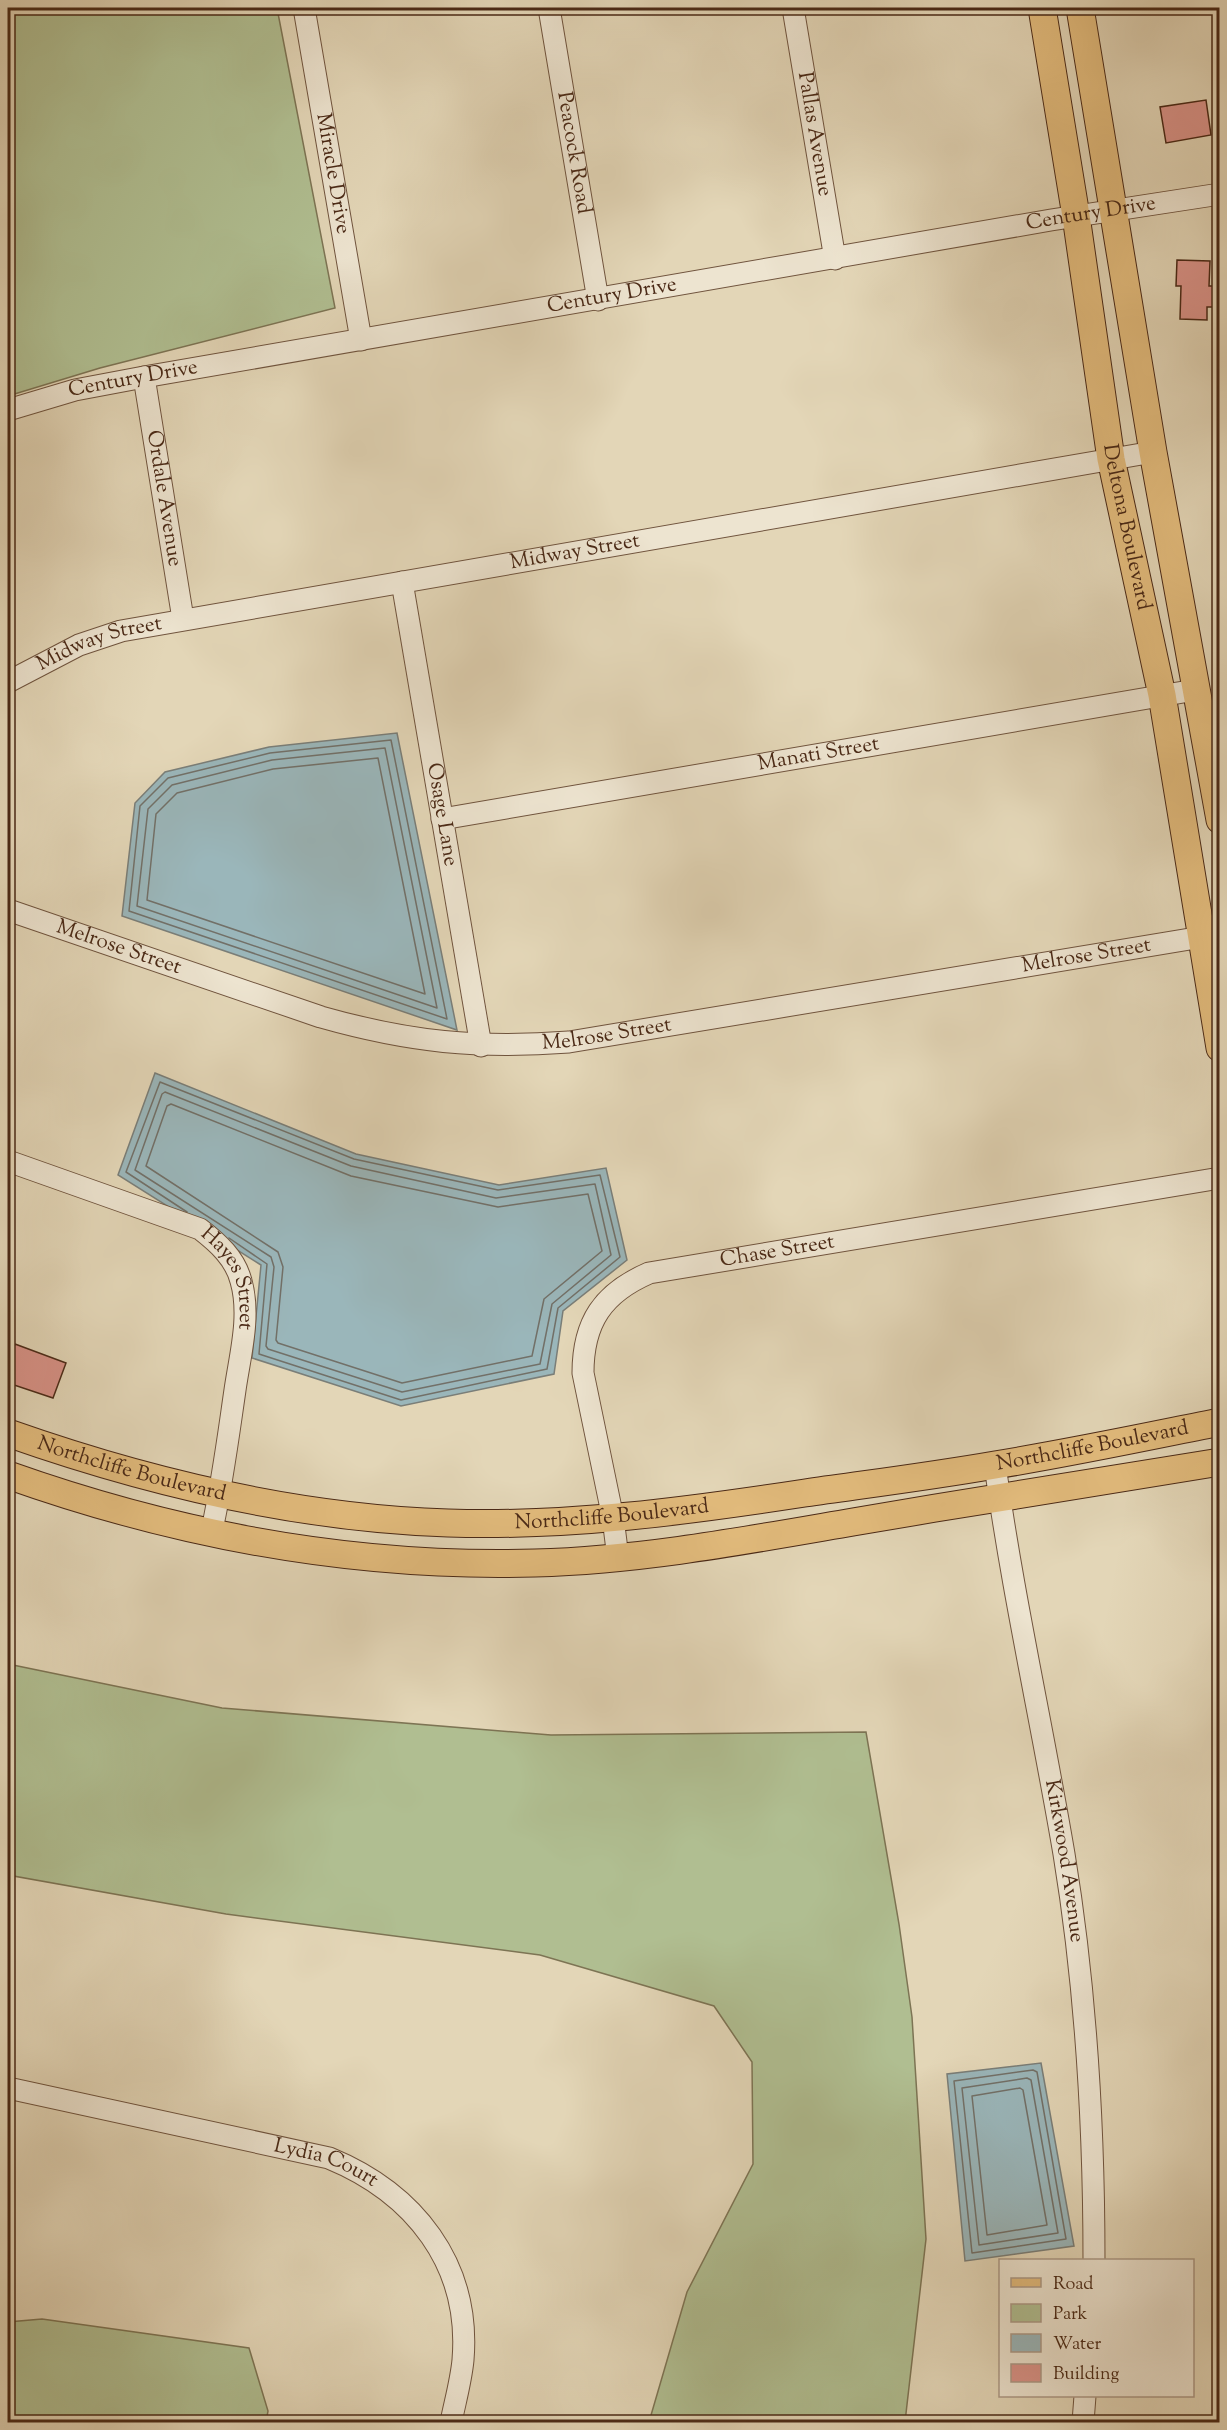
<svg xmlns="http://www.w3.org/2000/svg" width="1227" height="2430" font-family="'Sorts Mill Goudy',serif">
<rect width="100%" height="100%" fill="#e3d6b7"/>
<filter id="stains"><feTurbulence type="fractalNoise" baseFrequency=".00333" numOctaves="4"/><feColorMatrix values="0 0 0 0 .2 0 0 0 0 .09 0 0 0 0 .02 0 0 0 .5 -.17"/></filter>
<radialGradient id="worn" r=".72"><stop offset=".6" stop-color="#630" stop-opacity="0"/><stop offset="1" stop-color="#630" stop-opacity=".3"/></radialGradient>
<g fill="#b0be91" stroke="#7d7454" stroke-width="1.5">
<path d="M8,8h269l58,300 -235,60 -92,28z"/>
<path d="M8,1664l214,44 329,27 315,-3 33,192 13,93 14,222 -21,183h-256l38,-130 66,-128 -1,-102 -38,-56 -174,-51 -314,-41 -218,-39z"/>
<path d="M42,2319l207,29 19,63 -2,11h-258v-100z"/>
</g>
<g fill="#9ab6ba" stroke="#7a7e78" stroke-width="1.5">
<path d="M397,733l60,297 -335,-114 13,-113 30,-31 104,-25z"/>
<path d="M155,1073l201,81 143,31 107,-17 21,92 -64,51 -9,63 -153,32 -149,-48 9,-93 -143,-90z"/>
<path d="M1041,2063l33,183 -109,15 -18,-187z"/>
</g>
<g fill="none" stroke-linecap="round" stroke-linejoin="round">
<g stroke="#727068" stroke-width="1.5">
<path d="M391,740l56,279 -318,-108 11,-105 28,-28 102,-25z"/>
<path d="M385,748l52,260 -300,-102 11,-97 24,-24 100,-25z"/>
<path d="M378,758l47,236 -278,-94 9,-86 21,-21 96,-24z"/>
<path d="M165,1092l186,74 145,32 99,-14 16,71 -59,49 -12,60 -138,28 -134,-43 -2,-3 8,-79 -3,-10 -136,-87 27,-76z"/>
<path d="M171,1104l180,72 147,31 90,-13 14,57 -58,48 -12,57 -130,27 -124,-40 -2,-3 7,-73 -5,-15 -132,-86 21,-60z"/>
<path d="M187,1212l-61,-40 34,-90 194,77 144,31 102,-15 20,82 -62,51 -11,61 -146,31 -142,-46 8,-90 -38,-26"/>
<path d="M1033,2070l4,2 29,167 -94,14 -18,-172z"/>
<path d="M1027,2078l4,2 27,153 -79,12 -17,-157z"/>
<path d="M1020,2088l3,2 24,135 -60,10 -15,-139z"/>
</g>
</g>
<g fill="#d99288" stroke="#4a2916" stroke-width="1.5">
<path d="M1206,100l5,35 -45,8 -6,-36z"/>
<path d="M1177,260l33,1 -1,25h10l-1,21h-11v13l-27,-1 1,-33h-5z"/>
<path d="M15,1344l51,19 -13,35 -45,-15v-18z"/>
</g>
<g fill="none" stroke-linecap="round" stroke-linejoin="round">
<defs>
<g id="minor">
<path id="s1" d="M304,8l57,332"/>
<path id="s2" d="M549,8l49,292"/>
<path id="s3" d="M793,8l42,251"/>
<path id="s4" d="M144,377l39,242"/>
<path id="s5" d="M8,410l67,-20 69,-13 907,-157 169,-26"/>
<path id="s6" d="M402,582l79,464"/>
<path id="s7" d="M8,682l71,-37 42,-14 1032,-179"/>
<path id="s8" d="M442,819l753,-129"/>
<path id="s9" d="M8,910l313,107c88,25 157,32 248,25l651,-108"/>
<path id="s10" d="M8,1161l192,68c18,14 35,29 41,52 10,35 -1,74 -6,109 -7,48 -13,96 -24,144"/>
<path id="s11" d="M995,1465c18,131 47,259 69,389 22,134 30,270 30,406"/>
<path id="s12" d="M618,1558l-5,-40 -30,-145c0,-51 20,-80 66,-100l571,-95"/>
<path id="s13" d="M8,2088l321,70c85,35 142,106 134,202 -2,21 -8,42 -12,62"/>
<path d="M1083,2422l2,-26"/>
</g>
<g id="major">
<path id="s14" d="M1042,8l34,208 35,243 51,236 58,353"/>
<path d="M1080,8l73,444 67,368"/>
<path id="s15" d="M8,1433c142,50 288,85 440,90 120,4 239,-12 357,-30 63,-9 127,-17 190,-28 75,-12 150,-28 225,-43"/>
<path d="M8,1475c169,60 346,93 527,88 107,-3 213,-23 318,-41 122,-21 244,-40 367,-60"/>
</g>
</defs>
<use href="#minor" stroke="#70543e" stroke-width="23"/>
<use href="#major" stroke="#4a2916" stroke-width="29"/>
<use href="#minor" stroke="#ede4d0" stroke-width="21"/>
<use href="#major" stroke="#e2bb7c" stroke-width="27"/>
</g>
<g text-anchor="middle" dominant-baseline="central" stroke-width="4.5" stroke-linejoin="round" paint-order="stroke">
<g font-size="21" fill="#4a2916" stroke="#ede4d0">
<text stroke="none"><textPath href="#s3" startOffset="128">Pallas Avenue</textPath></text>
<text stroke="none"><textPath href="#s2" startOffset="147">Peacock Road</textPath></text>
<text stroke="none"><textPath href="#s1" startOffset="168">Miracle Drive</textPath></text>
<text stroke="none"><textPath href="#s5" startOffset="1101">Century Drive</textPath></text>
<text stroke="none"><textPath href="#s5" startOffset="615">Century Drive</textPath></text>
<text stroke="none"><textPath href="#s5" startOffset="129">Century Drive</textPath></text>
<text stroke="none"><textPath href="#s4" startOffset="123">Ordale Avenue</textPath></text>
<text stroke="none"><textPath href="#s14" startOffset="526">Deltona Boulevard</textPath></text>
<text stroke="none"><textPath href="#s7" startOffset="585">Midway Street</textPath></text>
<text stroke="none"><textPath href="#s7" startOffset="100">Midway Street</textPath></text>
<text stroke="none"><textPath href="#s8" startOffset="382">Manati Street</textPath></text>
<text stroke="none"><textPath href="#s6" startOffset="236">Osage Lane</textPath></text>
<text stroke="none"><textPath href="#s9" startOffset="117">Melrose Street</textPath></text>
<text stroke="none"><textPath href="#s9" startOffset="1106">Melrose Street</textPath></text>
<text stroke="none"><textPath href="#s9" startOffset="620">Melrose Street</textPath></text>
<text stroke="none"><textPath href="#s12" startOffset="447">Chase Street</textPath></text>
<text stroke="none"><textPath href="#s10" startOffset="264">Hayes Street</textPath></text>
<text stroke="none"><textPath href="#s15" startOffset="1101">Northcliffe Boulevard</textPath></text>
<text stroke="none"><textPath href="#s15" startOffset="129">Northcliffe Boulevard</textPath></text>
<text stroke="none"><textPath href="#s15" startOffset="615">Northcliffe Boulevard</textPath></text>
<text stroke="none"><textPath href="#s11" startOffset="402">Kirkwood Avenue</textPath></text>
<text stroke="none"><textPath href="#s13" startOffset="327">Lydia Court</textPath></text>
</g>
</g>
<rect width="1227" height="2430" fill="none" stroke="#e3d6b7" stroke-width="30"/>
<rect x="9" y="9" width="1209" height="2412" fill="none" stroke="#4a2916" stroke-width="3"/>
<rect x="15" y="15" width="1197" height="2400" fill="none" stroke="#4a2916" stroke-width="1.5"/>
<rect x="999" y="2259" width="195" height="138" fill="#ede4d0" stroke="#ac9986" stroke-width="1.5"/>
<rect x="1011" y="2278" width="30" height="9" fill="#e2bb7c" stroke="#ac9986" stroke-width="1.5"/>
<text x="1053" y="2289" font-size="18" fill="#4a2916">Road</text>
<rect x="1011" y="2304" width="30" height="18" fill="#b0be91" stroke="#ac9986" stroke-width="1.5"/>
<text x="1053" y="2319" font-size="18" fill="#4a2916">Park</text>
<rect x="1011" y="2334" width="30" height="18" fill="#9ab6ba" stroke="#ac9986" stroke-width="1.5"/>
<text x="1053" y="2349" font-size="18" fill="#4a2916">Water</text>
<rect x="1011" y="2364" width="30" height="18" fill="#d99288" stroke="#ac9986" stroke-width="1.5"/>
<text x="1053" y="2379" font-size="18" fill="#4a2916">Building</text>
<rect width="100%" height="100%" filter="url(#stains)"/>
<rect width="100%" height="100%" fill="url(#worn)"/>
</svg>
